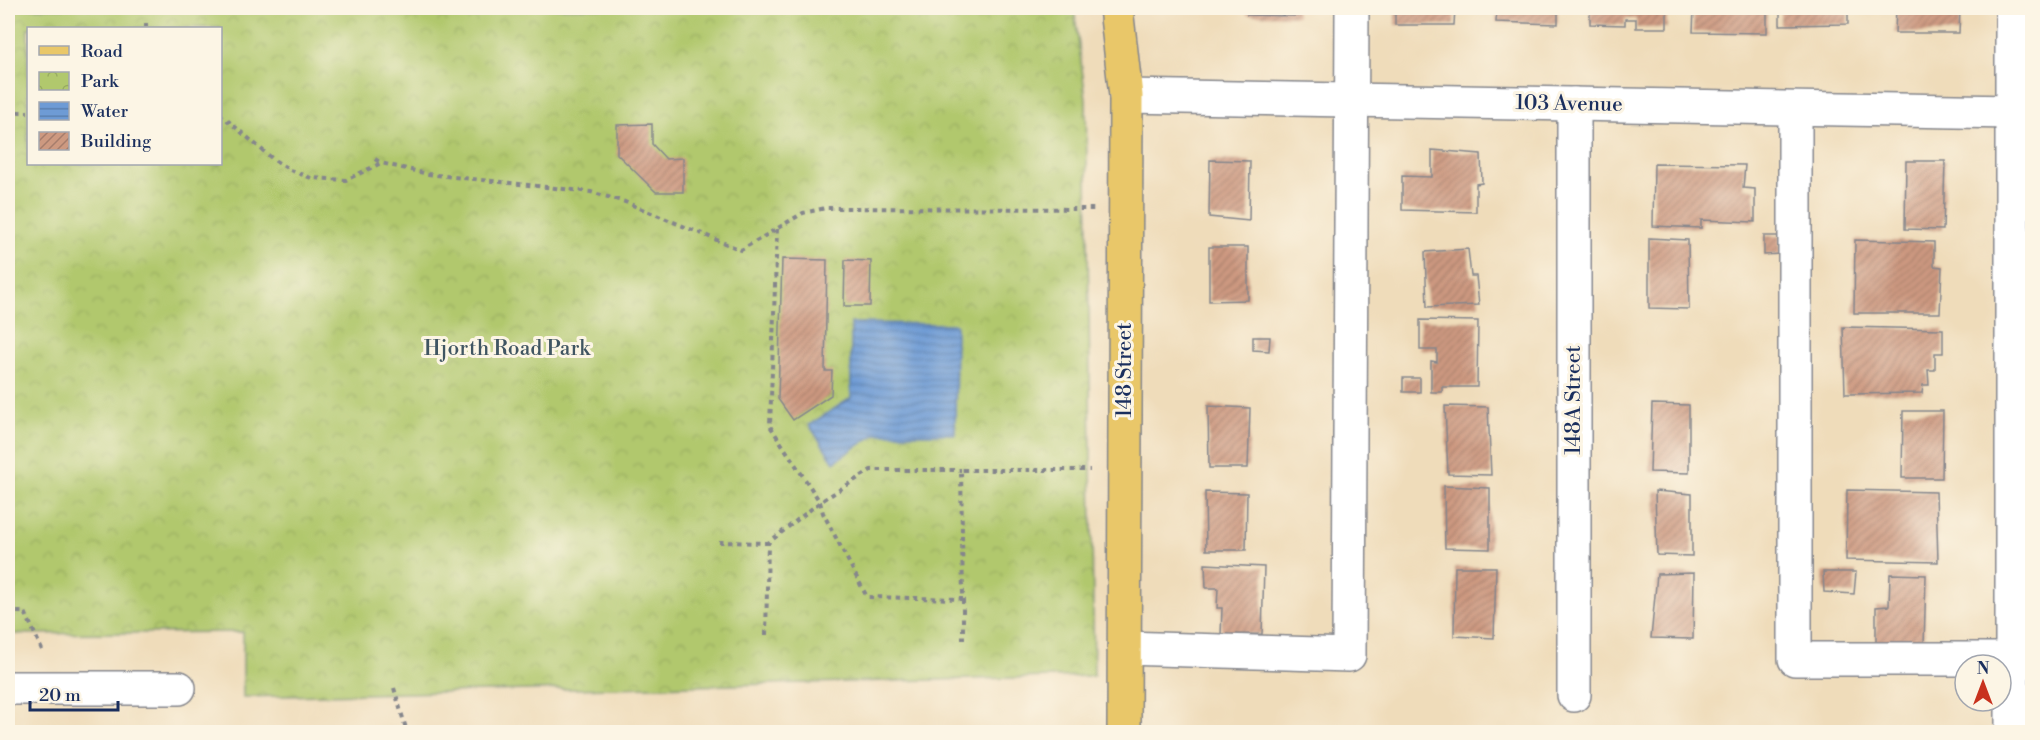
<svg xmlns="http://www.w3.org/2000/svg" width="2040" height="740" font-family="'Libre Bodoni',serif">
<defs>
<pattern id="park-crowns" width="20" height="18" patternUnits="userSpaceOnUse" patternTransform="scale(1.5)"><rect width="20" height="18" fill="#b1c86d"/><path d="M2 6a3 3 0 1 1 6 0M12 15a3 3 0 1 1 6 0" fill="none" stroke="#98ac61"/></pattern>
<pattern id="water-rules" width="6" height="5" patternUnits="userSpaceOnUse" patternTransform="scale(1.5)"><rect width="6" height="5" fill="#6e9bd5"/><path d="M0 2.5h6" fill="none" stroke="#5a7fb0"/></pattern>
<pattern id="building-hatch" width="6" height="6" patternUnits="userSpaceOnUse" patternTransform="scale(1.5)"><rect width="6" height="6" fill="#cd9980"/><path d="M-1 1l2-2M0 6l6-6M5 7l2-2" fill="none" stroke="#a67d6c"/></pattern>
</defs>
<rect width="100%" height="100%" fill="#fcf5e5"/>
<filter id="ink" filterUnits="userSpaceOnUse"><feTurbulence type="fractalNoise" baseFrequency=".0167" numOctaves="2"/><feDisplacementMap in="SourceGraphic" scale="12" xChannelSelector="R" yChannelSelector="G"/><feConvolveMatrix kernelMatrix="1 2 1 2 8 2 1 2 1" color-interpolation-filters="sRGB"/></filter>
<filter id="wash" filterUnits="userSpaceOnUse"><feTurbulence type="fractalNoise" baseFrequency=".008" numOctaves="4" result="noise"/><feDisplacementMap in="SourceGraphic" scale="24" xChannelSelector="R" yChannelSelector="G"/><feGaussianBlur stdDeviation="1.35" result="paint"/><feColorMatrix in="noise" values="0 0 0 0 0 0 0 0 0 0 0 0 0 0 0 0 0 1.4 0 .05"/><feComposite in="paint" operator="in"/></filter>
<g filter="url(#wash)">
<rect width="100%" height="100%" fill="#efdcba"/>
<path fill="url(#park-crowns)" stroke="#667c66" stroke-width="1.5" fill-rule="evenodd" d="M8,8h1066l12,91 8,577 -851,21v-65l-235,2zM28,28h192v136h-192z"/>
<path fill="url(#water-rules)" stroke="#44659a" stroke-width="1.5" d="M851,323l105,1 -1,110h-79l-42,28 -25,-37 42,-27z"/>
<g id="blocks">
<g fill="url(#building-hatch)">
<path d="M1247,8h49l1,8 -50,-1z"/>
<path d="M1395,8h60l-1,17h-59z"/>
<path d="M1497,8h61v16l-62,-2z"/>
<path d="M1590,8h77v20h-31v-9h-11v6l-35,-1z"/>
<path d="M1694,8h73v25l-74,-1z"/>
<path d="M1780,8h68v16l-68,1z"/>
<path d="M1896,8h64l-1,25h-64z"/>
<path d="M652,124v20l14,15 17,-1v34h-27l-39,-38v-29z"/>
<path d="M1432,150l49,4 1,29 -6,1v28l-74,-2v-34l30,1z"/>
<path d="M1210,160l40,1 -1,60 -40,-4z"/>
<path d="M1906,161h39l-2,69 -38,-1z"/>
<path d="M1654,164l91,1 -2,23 12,1v33l-54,-2v8l-48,-2z"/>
<path d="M1764,236h16v18l-16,1z"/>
<path d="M1649,238l39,2 1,69 -40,-1z"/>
<path d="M1855,240l79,2v24l8,1 -2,46h-86z"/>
<path d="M1209,247h39v53l-39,1z"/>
<path d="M1468,249l3,27h5l3,29 -52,2 -2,-55z"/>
<path d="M782,259l45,1 -2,111h7l-1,24 -38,25 -15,-21z"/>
<path d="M845,260l26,1 -1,45h-26z"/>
<path d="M1420,320l58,1 -1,66h-35v5h-11v-31l6,1v-12h-17z"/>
<path d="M1843,327l100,2v24h-8v17h-7l1,15h-6l-1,8 -77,1z"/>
<path d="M1253,337h17l-1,14 -16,-1z"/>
<rect x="1403" y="378" width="17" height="14"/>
<path d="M1652,404l37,1v68l-39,-1z"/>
<path d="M1208,406l42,2 -2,60h-39z"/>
<path d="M1445,406l43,1 3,68 -43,-1z"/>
<path d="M1903,411h40l-1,67h-40z"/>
<path d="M1444,486l46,2v61l-45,-1z"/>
<path d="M1847,490l89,2 2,70 -92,-2z"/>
<path d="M1655,491l37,3v62l-35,-1z"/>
<path d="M1205,492l42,1 -1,57h-40z"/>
<path d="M1205,564l59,3 -2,67 -41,1 1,-27h-5l1,-20h-12z"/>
<path d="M1455,567h41l-2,71 -40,-2z"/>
<path d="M1823,572h33l-2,22 -30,-2z"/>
<path d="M1694,573l-1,66 -42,-1 6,-64z"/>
<path d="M1890,574l36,1 -2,70 -48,-1v-37l13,-1z"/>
</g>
</g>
</g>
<g filter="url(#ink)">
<use href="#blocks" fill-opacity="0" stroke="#85868c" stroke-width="1.5"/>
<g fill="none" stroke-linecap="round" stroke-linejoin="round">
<defs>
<g id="minor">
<path d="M2012,8v724"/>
<path d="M1126,96l886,16"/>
<path d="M1574,104v591"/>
<path d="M1795,109v550h217"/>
<path d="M1124,648l225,7 3,-647"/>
<path d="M8,688h171"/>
</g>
<path id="major" d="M1116,8l10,88 -2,636"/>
</defs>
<use href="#minor" stroke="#85868c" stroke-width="36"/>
<use href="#major" stroke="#85868c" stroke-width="36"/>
<g stroke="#85868c" stroke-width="4" stroke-dasharray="4.5 4.5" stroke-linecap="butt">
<path d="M146,23v5"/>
<path d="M8,112h20"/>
<path d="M220,114l54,46 16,10 21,8 35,2 35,-17 47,11 163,18 34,10 116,48 62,-37 23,-5 271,1"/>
<path d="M375,159l6,4"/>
<path d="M777,229l-7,197 50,76 3,11 44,84 96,2 -2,-129h129"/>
<path d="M719,542l49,1"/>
<path d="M8,612h17l17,38"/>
<path d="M766,635l2,-92 52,-41 51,-32h90"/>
<path d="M963,640v-41"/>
<path d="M394,688l13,44"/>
</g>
<use href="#minor" stroke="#fff" stroke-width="33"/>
<use href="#major" stroke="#e9c769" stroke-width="33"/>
</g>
</g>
<g text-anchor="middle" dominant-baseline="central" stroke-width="6" stroke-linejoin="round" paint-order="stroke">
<g font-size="21" fill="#1b2f5e" stroke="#fcf5e5">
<text transform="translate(1569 104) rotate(1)">103 Avenue</text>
<text transform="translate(1125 370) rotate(-90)">148 Street</text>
<text transform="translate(1574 400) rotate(-90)">148A Street</text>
</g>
<g font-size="21" fill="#405562" stroke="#fcf5e5">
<text x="507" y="349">Hjorth Road Park</text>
</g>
</g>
<rect width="2040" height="740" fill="none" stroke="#fcf5e5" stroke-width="30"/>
<rect x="27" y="27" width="195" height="138" fill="#fcf5e5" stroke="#a2a6af" stroke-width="1.5"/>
<rect x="39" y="46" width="30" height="9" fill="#e9c769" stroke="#a2a6af" stroke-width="1.5"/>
<text x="81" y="57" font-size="18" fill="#1b2f5e">Road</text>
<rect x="39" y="72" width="30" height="18" fill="url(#park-crowns)" stroke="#a2a6af" stroke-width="1.5"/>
<text x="81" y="87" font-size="18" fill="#1b2f5e">Park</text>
<rect x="39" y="102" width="30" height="18" fill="url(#water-rules)" stroke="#a2a6af" stroke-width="1.5"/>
<text x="81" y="117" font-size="18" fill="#1b2f5e">Water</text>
<rect x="39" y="132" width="30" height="18" fill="url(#building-hatch)" stroke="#a2a6af" stroke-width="1.5"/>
<text x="81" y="147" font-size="18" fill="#1b2f5e">Building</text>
<g transform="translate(1983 683)"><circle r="28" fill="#fcf5e5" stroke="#a2a6af" stroke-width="1.5"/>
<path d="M0-4.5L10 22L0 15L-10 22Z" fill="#c8321e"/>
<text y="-9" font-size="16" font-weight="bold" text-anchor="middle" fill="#1b2f5e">N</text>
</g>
<path d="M30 701v9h88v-9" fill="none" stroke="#1b2f5e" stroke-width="3"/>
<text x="39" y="701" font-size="18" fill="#1b2f5e" stroke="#fcf5e5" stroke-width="4.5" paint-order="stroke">20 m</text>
</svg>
